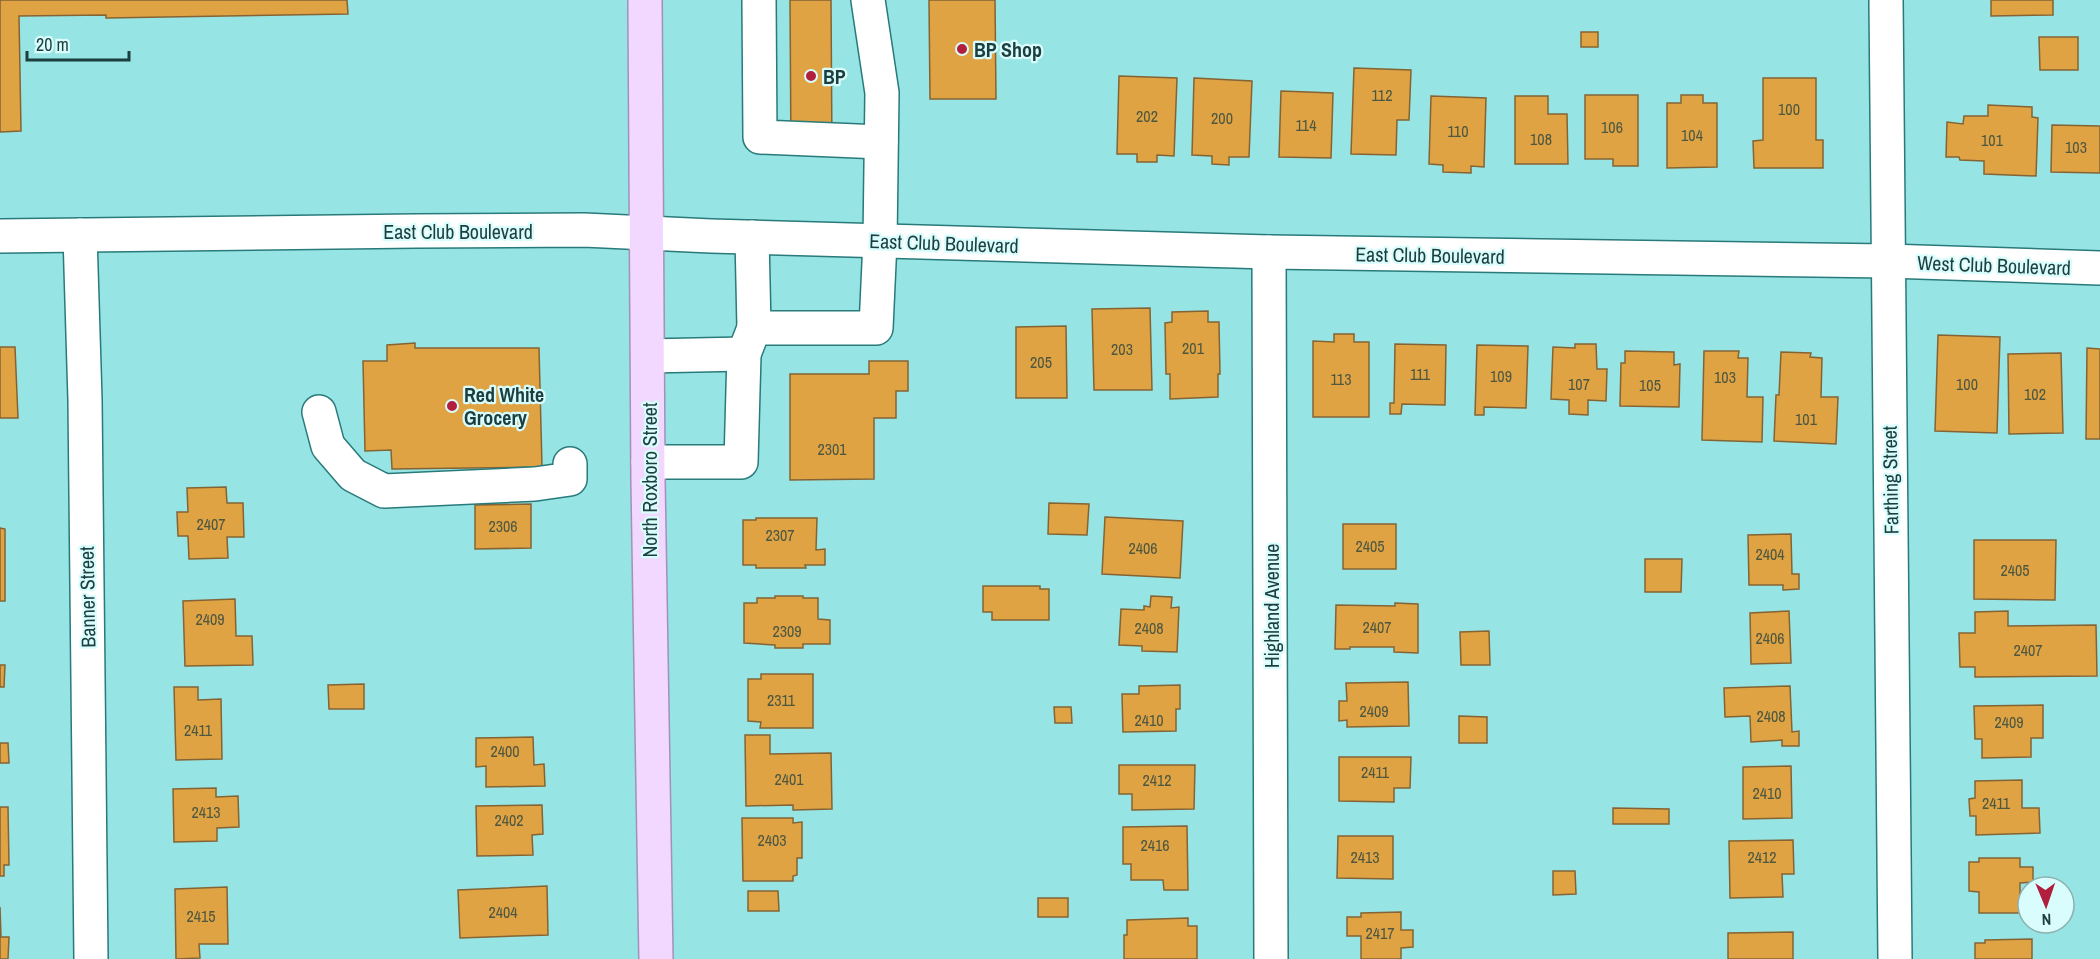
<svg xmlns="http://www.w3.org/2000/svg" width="2100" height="959" font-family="'Archivo Narrow',sans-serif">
<rect width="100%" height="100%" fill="#96e4e3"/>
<g fill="#dfa344" stroke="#846434" stroke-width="1.5">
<path d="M0,0h347l1,14 -242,4v-3l-87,1 2,115 -21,1z"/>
<path d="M790,0h41l1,153h-41z"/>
<path d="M929,0h66l1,99h-66z"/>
<path d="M1991,0h62v15l-62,1z"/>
<rect x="1581" y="32" width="17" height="15"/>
<path d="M2039,37h39v33h-38z"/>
<path d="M1354,68l57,2 -2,50h-12l-1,35 -45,-1z"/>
<path d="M1119,76l58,2 -3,78 -17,-1v7h-20v-8h-20z"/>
<path d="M1194,78l58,3 -3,76h-20v8l-17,-1v-8l-20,-1z"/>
<path d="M1763,78h53v62h7v28h-69l-1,-27 10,-1z"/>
<path d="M1281,91l52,2 -2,65 -52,-1z"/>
<path d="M1585,95h53v71h-25v-7h-28z"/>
<path d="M1681,95h22v8h14v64l-50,1v-65h14z"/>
<path d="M1431,96l55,2 -2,69 -13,-1v7l-28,-1v-7l-14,-1z"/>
<path d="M1515,96h33v18h19l1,50h-53z"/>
<path d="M1988,105l44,2v10l6,1 -2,58 -52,-2v-13l-24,-1 -1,-3h-13l1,-35 16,2 1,-8h24z"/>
<path d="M2052,125l48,1v47l-49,-1z"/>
<path d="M1150,308l2,82h-58l-2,-81z"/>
<path d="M1208,311v11h11l1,52h-2v23l-48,2v-25h-4l-1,-51 7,-1v-10z"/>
<path d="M1066,326l1,72h-51v-71z"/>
<path d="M1334,334h20v8h15v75h-56v-76l21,1z"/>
<path d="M1938,335l62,2 -3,96 -62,-2z"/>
<path d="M415,343v5h124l3,119 -150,2 -1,-19 -26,1 -2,-90h24v-16z"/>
<path d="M1395,344l51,1 -1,60 -43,-1 -1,10h-11v-11h4z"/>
<path d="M1575,344h21l1,25h10l-1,32 -18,-1v15l-19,-1v-14l-18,-1 2,-52 22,1z"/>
<path d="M1477,345l51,1 -2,62 -42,-1v8h-9z"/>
<path d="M0,347h15l3,71h-18z"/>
<path d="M2087,348l13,1v90h-14z"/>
<path d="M1625,351l49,1v13l6,-1 -1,43 -59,-1 1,-43h4z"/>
<path d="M1704,351h35l-1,7h10l-1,39h16l-1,45 -60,-2z"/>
<path d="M1781,352l30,1 -1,4 12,1 -1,39h17l-2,47 -62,-3 2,-46h3z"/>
<path d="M2061,353l2,80 -54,1 -1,-80z"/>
<path d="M869,361h39v30h-12v27h-22v61l-84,1v-106h79z"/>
<path d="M226,487l1,16h16l1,34h-17l1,21 -39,1 -1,-23h-10l-1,-24h11l-1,-24z"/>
<path d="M1049,503l40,1 -2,31 -39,-1z"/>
<path d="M531,504v44l-56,1v-44z"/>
<path d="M1105,517l78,4 -3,57 -78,-4z"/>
<path d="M756,518h61l-1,32 9,-1v16h-20l1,3h-50v-3h-13v-45h13z"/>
<rect x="1343" y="524" width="53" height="45"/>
<path d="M0,528l5,1v72h-5z"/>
<path d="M1791,534l1,40h7v15l-16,1v-5h-34l-1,-50z"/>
<path d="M1974,540h82l-1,60 -81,-1z"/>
<path d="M1645,559h37l-1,33h-36z"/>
<path d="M983,586h57v3h9v31h-57v-8h-9z"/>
<path d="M775,596h28v2h15v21l12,1v24h-27v4h-28v-3l-31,-2v-40h13v-5h18z"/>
<path d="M1151,596l21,1 -1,11 8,-1 -2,45 -35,-1v-5l-23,-1 2,-36 23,1v-4l6,1z"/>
<path d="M235,599l1,37h16l1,29 -68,1 -2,-65z"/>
<path d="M1395,603l23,1v49l-24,-1v-5h-44v2h-15l1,-44 59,1z"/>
<path d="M1789,611l2,52 -40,1 -1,-51z"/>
<path d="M2008,611v15l88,-1 1,51 -122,1v-10h-15l-1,-34h16v-21z"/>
<path d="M1489,631l1,34h-29l-1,-33z"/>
<path d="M0,665h5l-1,22h-4z"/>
<path d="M761,674h52v54h-53l1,-6 -13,-1v-42h13z"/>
<path d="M1408,682l1,44 -62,1v-7l-8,1v-20h8l-1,-18z"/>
<path d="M364,684v25h-35l-1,-24z"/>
<path d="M1180,685v24h-4v22l-53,1 -1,-38h17v-8z"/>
<path d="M1790,686l2,46 7,-1v15h-17v-6l-31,2 -1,-26 -25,1 -1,-29z"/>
<path d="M174,687h24v13l23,-1 1,60 -46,1z"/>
<path d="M2043,705v33h-12v19l-49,1v-19h-7l-1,-33z"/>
<path d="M1054,707h17l1,16h-17z"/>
<path d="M1459,716l28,1v26h-28z"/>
<path d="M745,735h25v19l61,-1 1,56 -39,1v-5l-47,1z"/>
<path d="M533,737l1,28 10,-1 1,22 -59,1v-21l-10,1v-29z"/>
<path d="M0,743h8l1,20h-9z"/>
<path d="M1339,757h72l-1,31h-16v14l-55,-1z"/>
<path d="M1119,765h76l-1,44 -62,1v-16h-13z"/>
<path d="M1791,766l1,52 -49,1v-52z"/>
<path d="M2022,780v28h17l1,25 -64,2v-19h-6l-1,-17 6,-1v-17z"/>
<path d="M216,788v9l22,-1 1,31 -22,1v13l-43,1 -1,-53z"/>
<path d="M542,805l1,29 -11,1 1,20 -56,1 -1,-50z"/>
<path d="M0,807h8l1,58h-5v11h-4z"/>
<path d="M1613,808l56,1v15h-56z"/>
<path d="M742,818h51v5l9,-1v36h-5v17l-4,1v5h-50z"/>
<path d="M1187,826l1,64h-24l-1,-10h-32v-16h-8v-37z"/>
<path d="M1338,836h55v43l-56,-1z"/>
<path d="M1793,840l1,34h-12l1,23 -53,1 -1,-57z"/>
<path d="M1979,858h41v9h13v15l-13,1v30h-41v-21l-10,-1v-29h10z"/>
<path d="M1553,871h22l1,23 -23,1z"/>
<path d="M547,886l1,49 -88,3 -2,-48z"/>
<path d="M227,887l1,57h-29l1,14 -24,1 -1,-70z"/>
<path d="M748,891h30l1,20h-31z"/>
<rect x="1038" y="898" width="30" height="19"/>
<path d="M0,907l1,30h8l-1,22h-8z"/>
<path d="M1401,912v18h12v17l-12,1v11h-40v-23h-14v-19h14v-4z"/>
<path d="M1188,918v8h9v33h-73v-24h3v-15z"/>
<path d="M1793,932v27h-65v-26z"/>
<path d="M2032,939v20h-57v-16h10v-3z"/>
</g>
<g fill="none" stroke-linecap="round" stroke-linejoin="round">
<defs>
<g id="minor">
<path d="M759,0l1,137 121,5"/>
<path d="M1886,0l9,959"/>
<path d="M80,235l5,165 6,559"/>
<path d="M0,236l416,-5 168,-1 127,6 558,16 619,9 212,7"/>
<path d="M752,237l2,91h122l4,-87 2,-148 -14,-93"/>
<path d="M1269,252l2,707"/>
<path d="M648,356l96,-2"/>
<path d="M319,412l9,34 25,29 31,16 151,-7 35,-5v-15"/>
<path d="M648,462h93l3,-108 10,-26"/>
</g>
<path id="major" d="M645,0l3,480 8,479"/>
</defs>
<use href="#minor" stroke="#297a7a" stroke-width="36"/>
<use href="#major" stroke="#a291ba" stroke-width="36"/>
<use href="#minor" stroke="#fff" stroke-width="33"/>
<use href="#major" stroke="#f2d7fe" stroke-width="33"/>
</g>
<g fill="#b21f3e" stroke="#d8fdfc" stroke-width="2">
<circle cx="962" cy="49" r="6"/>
<circle cx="811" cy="76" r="6"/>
<circle cx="452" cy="406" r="6"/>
</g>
<g text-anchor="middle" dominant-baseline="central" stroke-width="4.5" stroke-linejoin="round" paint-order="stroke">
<g font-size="16" fill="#4e5740">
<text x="1382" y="95">112</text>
<text x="1789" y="109">100</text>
<text x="1147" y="116">202</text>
<text x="1222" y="118">200</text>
<text x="1306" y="125">114</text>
<text x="1612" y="127">106</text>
<text x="1458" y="131">110</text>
<text x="1692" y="135">104</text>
<text x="1541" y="139">108</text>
<text x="1992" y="140">101</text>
<text x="2076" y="147">103</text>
<text x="1193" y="348">201</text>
<text x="1122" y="349">203</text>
<text x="1041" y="362">205</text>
<text x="1420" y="374">111</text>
<text x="1501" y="376">109</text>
<text x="1725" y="377">103</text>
<text x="1341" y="379">113</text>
<text x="1579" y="384">107</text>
<text x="1967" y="384">100</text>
<text x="1650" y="385">105</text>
<text x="2035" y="394">102</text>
<text x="1806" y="419">101</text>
<text x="832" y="449">2301</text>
<text x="211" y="524">2407</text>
<text x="503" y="526">2306</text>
<text x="780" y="535">2307</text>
<text x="1370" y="546">2405</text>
<text x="1143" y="548">2406</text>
<text x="1770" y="554">2404</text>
<text x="2015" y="570">2405</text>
<text x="210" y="619">2409</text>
<text x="1377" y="627">2407</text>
<text x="1149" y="628">2408</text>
<text x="787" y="631">2309</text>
<text x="1770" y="638">2406</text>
<text x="2028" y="650">2407</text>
<text x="781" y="700">2311</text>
<text x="1374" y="711">2409</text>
<text x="1771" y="716">2408</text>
<text x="1149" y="720">2410</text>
<text x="2009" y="722">2409</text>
<text x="198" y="730">2411</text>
<text x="505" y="751">2400</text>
<text x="1375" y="772">2411</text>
<text x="789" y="779">2401</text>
<text x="1157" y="780">2412</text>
<text x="1767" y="793">2410</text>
<text x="1996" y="803">2411</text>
<text x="206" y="812">2413</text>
<text x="509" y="820">2402</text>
<text x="772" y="840">2403</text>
<text x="1155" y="845">2416</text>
<text x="1365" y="857">2413</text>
<text x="1762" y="857">2412</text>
<text x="503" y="912">2404</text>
<text x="201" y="916">2415</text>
<text x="1380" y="933">2417</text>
</g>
<g font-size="20" font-weight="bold" fill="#1d3e3e" stroke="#d8fdfc" text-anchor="start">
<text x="974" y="49">BP Shop</text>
<text x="823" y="76">BP</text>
<text x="464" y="394">Red White<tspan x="464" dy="23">Grocery</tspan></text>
</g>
<g font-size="20" fill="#1d3e3e" stroke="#d8fdfc">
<text x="458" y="231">East Club Boulevard</text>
<text transform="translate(944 243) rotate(2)">East Club Boulevard</text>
<text transform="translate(1430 255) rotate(1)">East Club Boulevard</text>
<text transform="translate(1994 265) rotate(2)">West Club Boulevard</text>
<text transform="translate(649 480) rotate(-90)">North Roxboro Street</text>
<text transform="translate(1890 480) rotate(-91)">Farthing Street</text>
<text transform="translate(87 597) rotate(-91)">Banner Street</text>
<text transform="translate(1271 606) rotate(-90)">Highland Avenue</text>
</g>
</g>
<g transform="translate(2046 905) rotate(178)"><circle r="28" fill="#d8fdfc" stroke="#8db1b0" stroke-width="1.5"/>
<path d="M0-4.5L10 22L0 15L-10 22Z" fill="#b21f3e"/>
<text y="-9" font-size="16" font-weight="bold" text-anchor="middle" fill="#1d3e3e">N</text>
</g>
<path d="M27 51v9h102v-9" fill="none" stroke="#1d3e3e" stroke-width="3"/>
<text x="36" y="51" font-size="18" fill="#1d3e3e" stroke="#d8fdfc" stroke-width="4.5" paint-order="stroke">20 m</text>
</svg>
